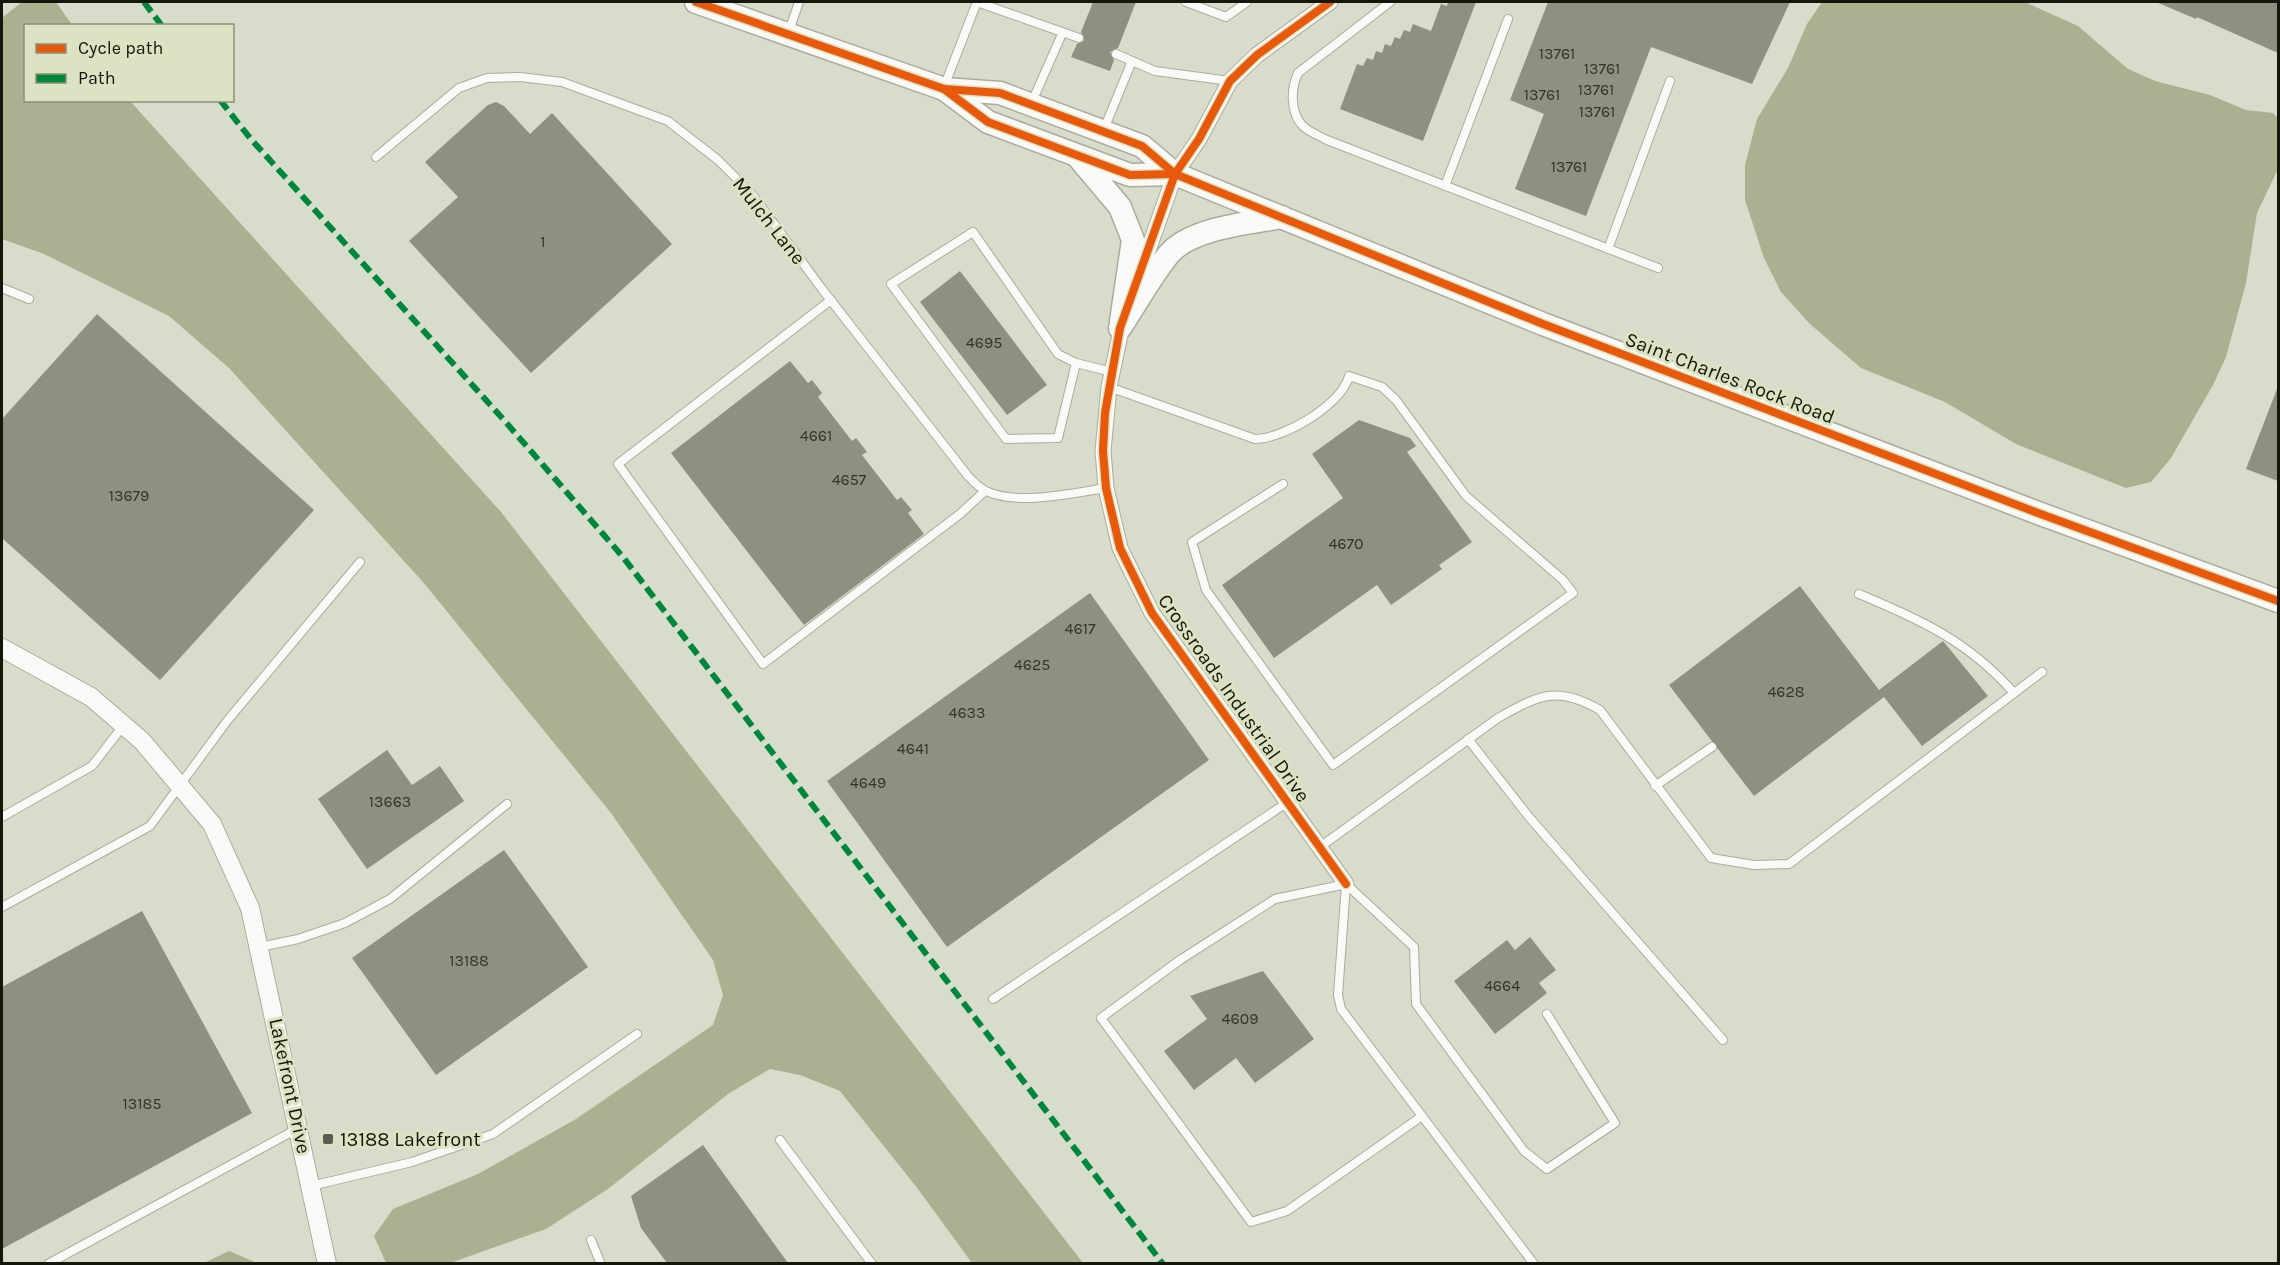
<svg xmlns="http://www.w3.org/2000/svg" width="2280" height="1265" font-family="Karla,sans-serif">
<rect width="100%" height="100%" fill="#d8dcca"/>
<g fill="#a9b190">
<path d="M22,2h34l16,23 -46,1v74l104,1 371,411 582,751h-111l-54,-74 -78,-98 -40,-16 -30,-6 -42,25 -120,95 -62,40 -96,34h-64l-12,-27 19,-27 85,-35 98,-55 137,-94 10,-30 -10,-35 -102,-147 -188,-231 -194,-214 -60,-52 -125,-62 -42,-15v-221z"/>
<path d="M1822,2h203l53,24 50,43 27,12 55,14 36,15 27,3 5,5v51l-21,44 -11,70 -20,74 -13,28 -42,73 -20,24 -25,6 -110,-44 -71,-42 -84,-34 -51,-44 -29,-32 -17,-34 -19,-58v-35l12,-46 31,-51 19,-44z"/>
<path d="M229,1251l28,12h-53z"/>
</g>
<g fill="#8e9181">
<path d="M1093,2h43l-18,46 -8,4 4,8 -4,11 -39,-14 6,-13 7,-3 -3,-9z"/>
<path d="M1448,2h28l-53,139 -83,-32 17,-45 6,2 4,-8 6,2 3,-9 6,2 3,-9 6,2 4,-9 5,2 4,-9 6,2 3,-8 18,7 10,-27 6,2z"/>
<path d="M1548,2h242l-38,82 -101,-37 -65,169 -71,-27 29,-75 -34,-14z"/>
<path d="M2156,2h122v51l-81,-36 -1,2z"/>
<path d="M496,102l8,4 26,28 22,-21 120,131 -141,129 -122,-132 49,-44 -33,-35 63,-57z"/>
<path d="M960,271l87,114 -40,30 -87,-113z"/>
<path d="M97,314l217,196 -154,170 -158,-142v-119z"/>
<path d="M790,361l18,22 4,-3 10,13 -4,4 34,44 4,-3 11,14 -5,3 35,45 4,-3 11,13 -4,3 16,21 -120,91 -133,-172z"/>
<path d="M2277,389h1v92l-32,-12z"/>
<path d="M1359,420l51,18 6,8 -9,6 65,90 -33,23 3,4 -51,36 -14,-20 -103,73 -52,-73 121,-87 -31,-44z"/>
<path d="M1800,586l79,104 64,-49 45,55 -66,50 -38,-49 -130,99 -85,-111z"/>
<path d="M1090,593l119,167 -262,187 -120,-166z"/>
<path d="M387,750l25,35 28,-19 24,35 -97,68 -49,-70z"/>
<path d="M504,850l84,117 -152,108 -84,-117z"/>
<path d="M142,911l110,202 -250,136v-262z"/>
<path d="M1530,937l26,33 -17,13 8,10 -52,41 -41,-53 53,-41 8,10z"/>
<path d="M1263,971l51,68 -59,44 -19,-25 -42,32 -30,-39 43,-32 -17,-23z"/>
<path d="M703,1145l85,118h-121l-26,-35 -10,-32z"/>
</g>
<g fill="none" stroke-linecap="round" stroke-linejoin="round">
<defs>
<g id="service">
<path d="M1186,2l40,15 21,-15"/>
<path d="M1390,2l-92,71c-7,15 -8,37 3,51 5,7 19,12 26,16l331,128"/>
<path d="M789,31l10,-29"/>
<path d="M1116,54l39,17 75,10"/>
<path d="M944,87l33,-85 102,36"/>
<path d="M1031,104l31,-70"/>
<path d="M1104,129l28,-68"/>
<path d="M376,157l83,-69 28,-10 33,-1 42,5 106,39 50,39 34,34 70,95 146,187c5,5 11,12 18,15 31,15 87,2 120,-3"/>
<path d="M1445,186l63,-167"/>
<path d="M1608,249l62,-168"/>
<path d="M2,288l27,11"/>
<path d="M831,300l-213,164 145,200 197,-150 25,-23"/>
<path d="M1076,363l-18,75 -52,1 -115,-155 82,-52 85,122 18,9 36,9"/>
<path d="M1109,387l146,52c28,0 87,-34 94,-63l33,11 14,13 70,96 97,84 10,13 -240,172 -127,-175 -14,-48 91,-58"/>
<path d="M1859,594c63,27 108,46 155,99"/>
<path d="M1468,739l61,78 194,223"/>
<path d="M1655,786l57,-39"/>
<path d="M2,817l90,-51 31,-40"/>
<path d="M1320,847l178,-129c41,-23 59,-33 102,-8l111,148 43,7 35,-1 253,-192"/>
<path d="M1346,884l-71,15 -95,61 -79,58 150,204 36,-11 135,-95"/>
<path d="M1346,884l68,63 2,57 108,147 23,18 68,-46 -68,-109"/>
<path d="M1346,884l-8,111 3,14 193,255"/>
<path d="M2,907l148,-81 77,-105 133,-159"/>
<path d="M260,947l38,-8 47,-16 45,-24 117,-95"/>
<path d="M993,999l295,-197"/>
<path d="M780,1140l92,124"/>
<path d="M311,1186l101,-24 81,-28 144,-100"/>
<path d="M591,1240l10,24"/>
<path d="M48,1264l249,-135"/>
</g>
<g id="minor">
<path d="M1133,293l42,-119 24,-35 31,-58 27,-26 73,-53"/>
<path d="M1123,321l-14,66 -6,64 3,37 14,60 32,65 194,271"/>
</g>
<path id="tertiary" d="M2,648l89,49 51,44 70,83 38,84 77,356"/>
<g id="primary">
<path d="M696,2l248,87 56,4 142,53 33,28 368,150 495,189 240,88"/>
<path d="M944,89l44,33 142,53 45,-1"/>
<path d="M1078,157l42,50 13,33 -12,81"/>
<path d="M1120,328c16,-24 31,-52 49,-74 22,-26 81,-31 113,-37"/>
</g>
</defs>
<use href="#service" stroke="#a9ac9e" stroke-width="10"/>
<use href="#minor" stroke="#a9ac9e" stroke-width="17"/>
<use href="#tertiary" stroke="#a9ac9e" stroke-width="20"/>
<use href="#primary" stroke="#a9ac9e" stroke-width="25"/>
<use href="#service" stroke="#f9faf7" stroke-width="8"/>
<use href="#minor" stroke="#f9faf7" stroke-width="15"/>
<use href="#tertiary" stroke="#f9faf7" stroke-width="18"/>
<use href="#primary" stroke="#f9faf7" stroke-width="22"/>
<g stroke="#00873e" stroke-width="6" stroke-dasharray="12 6" stroke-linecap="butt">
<path d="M144,2l18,24"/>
<path d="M220,100l30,38 253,281 120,138 540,707"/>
</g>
<defs>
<g id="cycleway">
<path d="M696,2l248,87 56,4 142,53 33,28 368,150 495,189 240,88"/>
<path d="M1330,2l-73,53 -27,26 -31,58 -24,35 -55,154 -15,85 -2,38 3,37 14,60 32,65 194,271"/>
<path d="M944,89l44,33 142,53 45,-1"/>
</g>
</defs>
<use href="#cycleway" stroke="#dbe3c3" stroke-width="11"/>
<use href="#cycleway" stroke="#e8590c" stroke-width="8"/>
</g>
<rect fill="#595c4e" stroke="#dbe3c3" stroke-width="2" x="322" y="1133" width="12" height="12" rx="3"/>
<g text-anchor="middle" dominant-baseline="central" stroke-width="6" stroke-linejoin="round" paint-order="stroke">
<g font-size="16" fill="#323628">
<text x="1557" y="53">13761</text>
<text x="1602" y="68">13761</text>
<text x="1596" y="89">13761</text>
<text x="1542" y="94">13761</text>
<text x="1597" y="111">13761</text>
<text x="1569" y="166">13761</text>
<text x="543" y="241">1</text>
<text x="984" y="342">4695</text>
<text x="816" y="435">4661</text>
<text x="849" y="479">4657</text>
<text x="129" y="495">13679</text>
<text x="1346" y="543">4670</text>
<text x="1080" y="628">4617</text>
<text x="1032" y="664">4625</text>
<text x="1786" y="691">4628</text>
<text x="967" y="712">4633</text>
<text x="913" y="748">4641</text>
<text x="868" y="782">4649</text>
<text x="390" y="801">13663</text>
<text x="469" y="960">13188</text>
<text x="1502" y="985">4664</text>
<text x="1240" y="1018">4609</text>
<text x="142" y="1103">13185</text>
</g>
<g font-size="20" fill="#14170b" stroke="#dbe3c3">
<text transform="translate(769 221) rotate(52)">Mulch Lane</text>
<text transform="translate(1730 378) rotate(21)">Saint Charles Rock Road</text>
<text transform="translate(1234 698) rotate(55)">Crossroads Industrial Drive</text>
<text transform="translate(290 1086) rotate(78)">Lakefront Drive</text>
</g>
<g font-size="20" fill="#14170b" stroke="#dbe3c3" text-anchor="start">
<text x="340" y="1139">13188 Lakefront</text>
</g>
</g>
<rect width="2280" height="1265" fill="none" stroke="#14170b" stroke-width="6"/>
<rect x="24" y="24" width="210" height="78" fill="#dbe3c3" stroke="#8b9179" stroke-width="1.5"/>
<rect x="36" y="44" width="30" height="9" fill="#e8590c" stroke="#8b9179" stroke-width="1.5"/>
<text x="78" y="54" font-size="18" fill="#14170b">Cycle path</text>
<rect x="36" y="74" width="30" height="9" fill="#00873e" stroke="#8b9179" stroke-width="1.5"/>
<text x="78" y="84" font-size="18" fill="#14170b">Path</text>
</svg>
